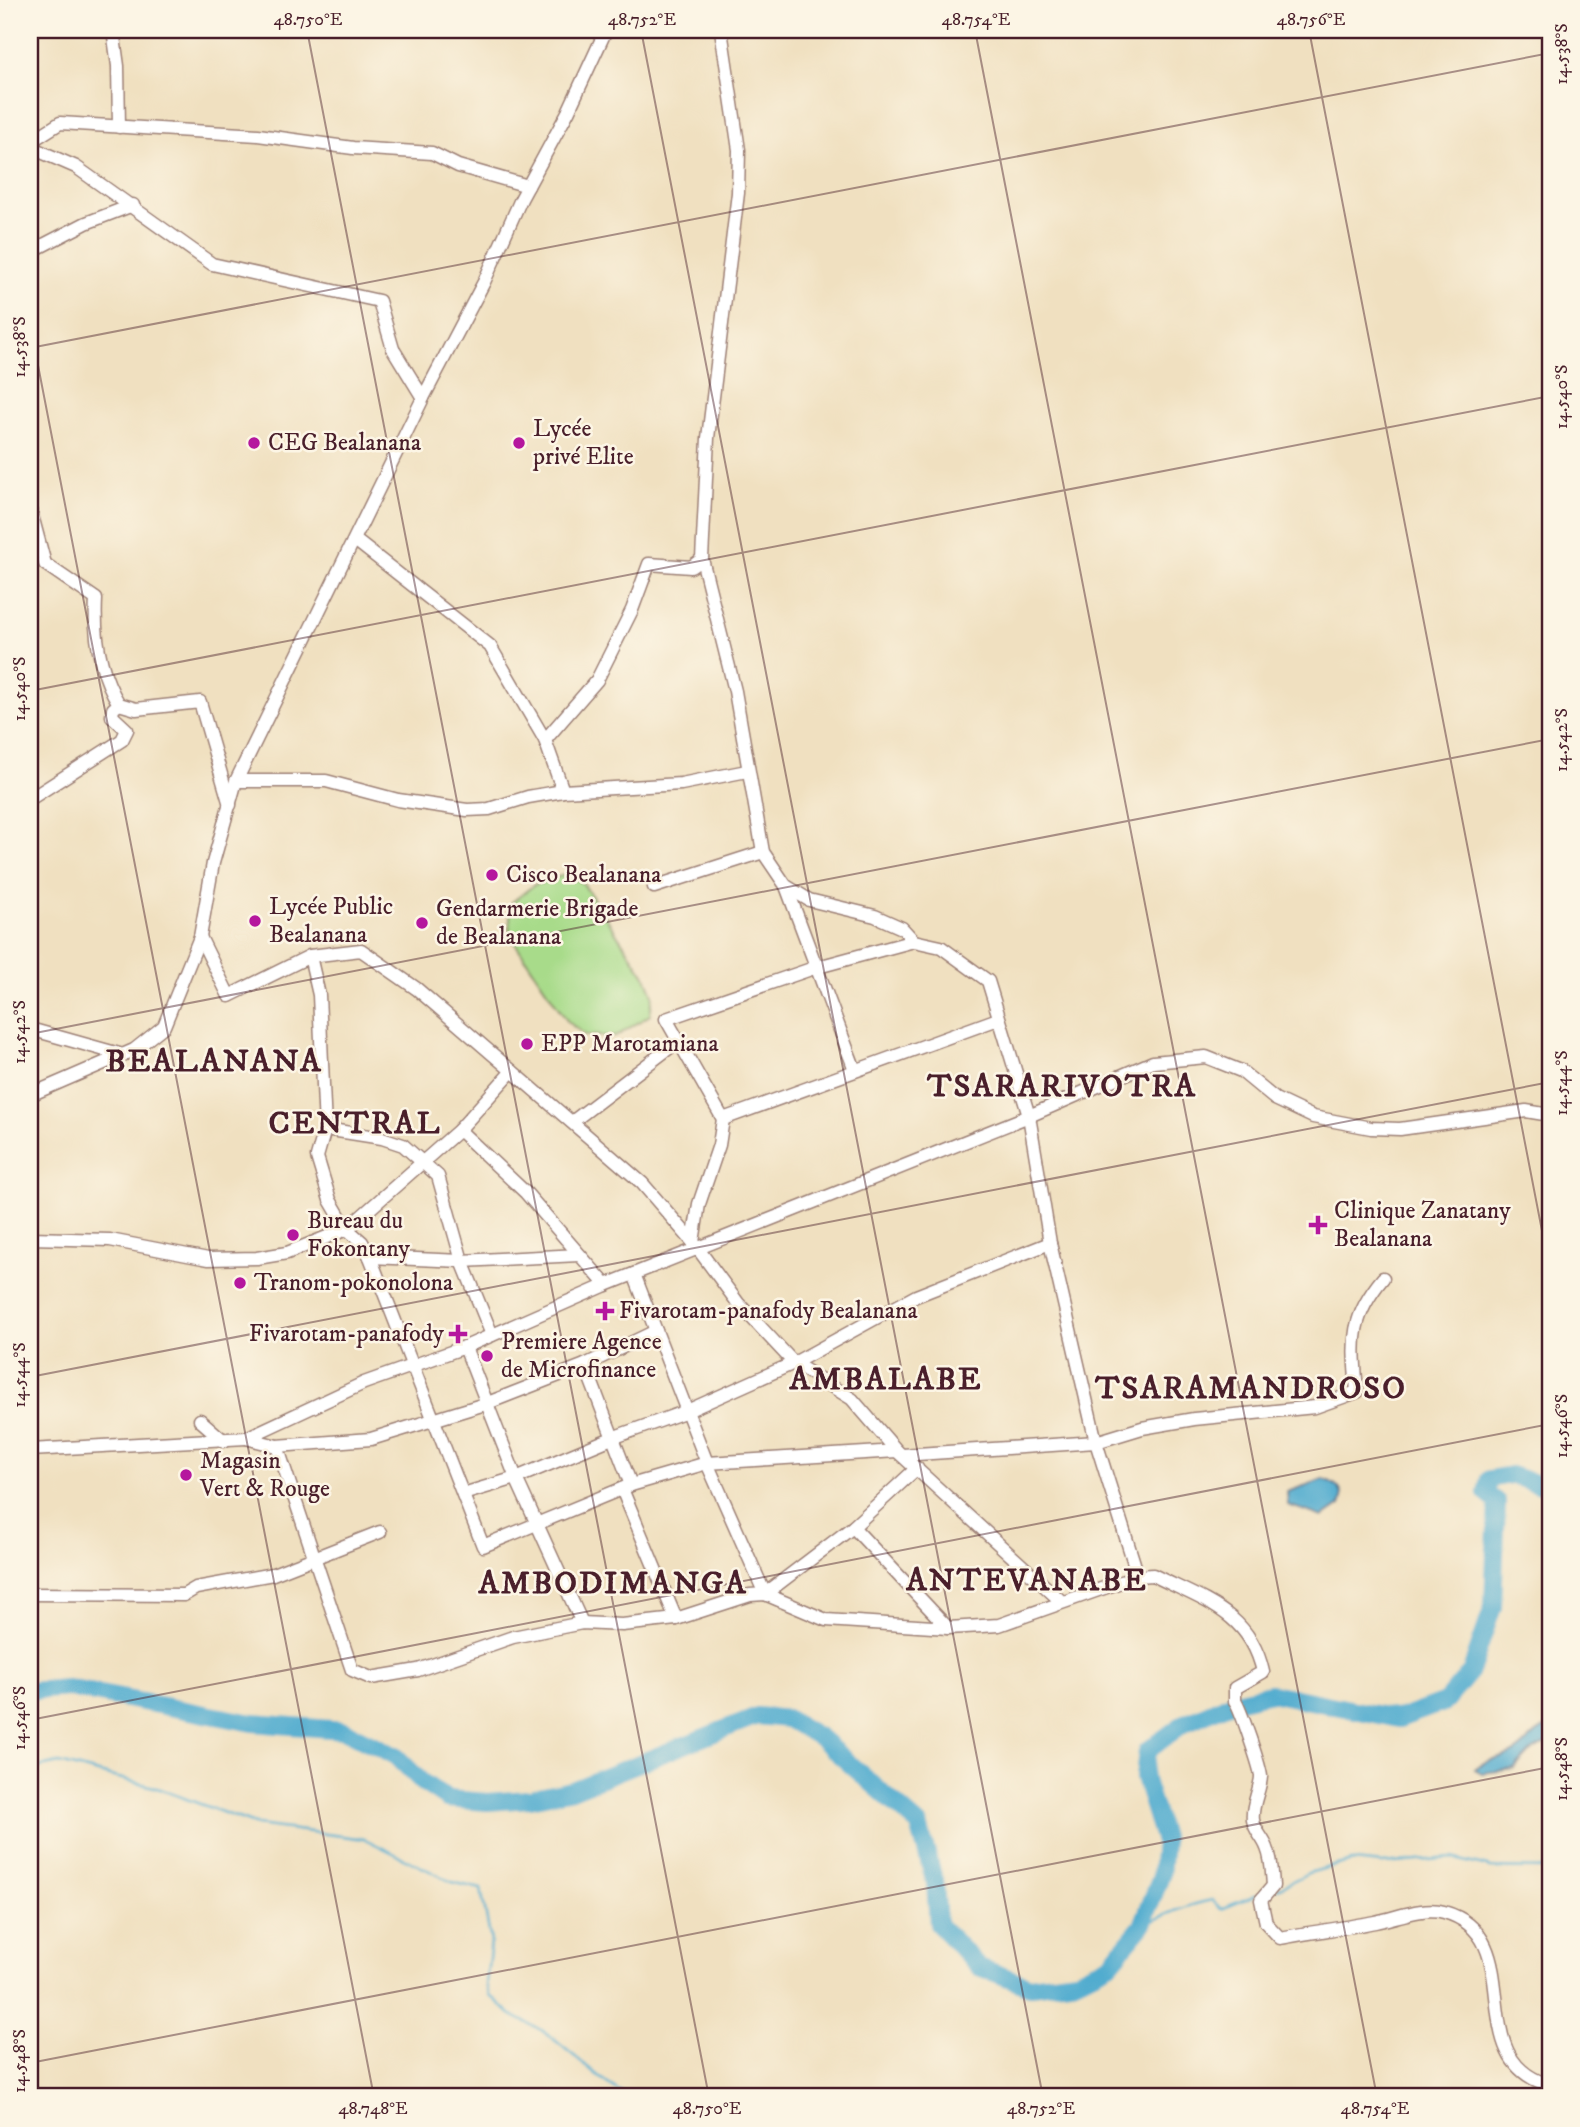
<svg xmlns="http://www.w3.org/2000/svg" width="1580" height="2127" font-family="'IM FELL DW Pica',serif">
<rect width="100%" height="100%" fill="#fcf5e5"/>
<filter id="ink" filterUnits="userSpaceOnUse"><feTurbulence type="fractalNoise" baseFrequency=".0143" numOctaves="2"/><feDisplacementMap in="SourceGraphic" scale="14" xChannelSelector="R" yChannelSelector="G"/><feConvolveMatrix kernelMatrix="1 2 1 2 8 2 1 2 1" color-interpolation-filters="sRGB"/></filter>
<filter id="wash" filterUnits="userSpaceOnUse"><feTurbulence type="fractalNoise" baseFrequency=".00686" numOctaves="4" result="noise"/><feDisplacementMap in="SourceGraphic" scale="28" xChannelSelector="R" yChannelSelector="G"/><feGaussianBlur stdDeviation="1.57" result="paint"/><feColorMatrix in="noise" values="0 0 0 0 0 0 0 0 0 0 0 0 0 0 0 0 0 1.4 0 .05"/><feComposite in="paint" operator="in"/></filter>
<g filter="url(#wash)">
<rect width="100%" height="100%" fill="#f0e0c0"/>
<path fill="#a8db8a" stroke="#797d5a" stroke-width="2" d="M567,874l15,8 65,97 6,16 -3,20 -35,22 -30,-2 -17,-13 -59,-88 2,-31 23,-18z"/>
<g fill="#51accf" stroke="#4e667d" stroke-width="2">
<path d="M1324,1479c11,4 23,12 16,26l-17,12 -35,-12 -1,-13z"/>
<path d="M1550,1726v15l-20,11 -16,17 -32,4 -7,-4c10,-10 25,-9 38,-16 14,-7 21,-23 37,-27z"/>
</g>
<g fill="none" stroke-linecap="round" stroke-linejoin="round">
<g stroke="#51accf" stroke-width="2.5">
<path d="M30,1773l10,-6 19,-4 95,24 103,38 108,14 87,43 29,7 10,53 -5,42 4,11 22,20 33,17 63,52 21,13"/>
<path d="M1277,1889l31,-16 44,-12 31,3 69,-6 39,10 59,1"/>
<path d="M1142,1926c23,-11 44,-21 70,-26l9,9 35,-14"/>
</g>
<path stroke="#51accf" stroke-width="18" d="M30,1691l38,-3 185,35 91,7 52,26 26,26 25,17 40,3 43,-3 42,-9 185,-74 31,3 31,18 100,88 16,58 3,41 41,43 51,19 47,-6 34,-17 31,-37 19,-50 3,-35 -20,-64 3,-26 36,-27 52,-23 36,-8 128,26 46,-17 26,-31 22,-64 4,-105 -11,-9 3,-14 22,-4 39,13"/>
</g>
</g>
<g filter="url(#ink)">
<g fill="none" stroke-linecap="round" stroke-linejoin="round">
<defs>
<g id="minor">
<path d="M113,30l5,36 1,61"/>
<path d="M721,30l18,120 -1,43 -30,245 -6,121 33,132 28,161 23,34 23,14 66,16 27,12 12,13"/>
<path d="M30,142l30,-19 198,12 95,13 79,5 26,13 70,20"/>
<path d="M30,147l46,20 136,97 167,37 14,48 30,49"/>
<path d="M30,252l56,-29 47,-18"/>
<path d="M30,508l15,56 51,35c-2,37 3,73 23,105l17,5 64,-7 30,103"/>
<path d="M355,540l135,106 55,94 18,51"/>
<path d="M545,740l52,-60 35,-70 17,-46 42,3 11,-8"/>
<path d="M236,781h90l72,19 69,10 22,-1 39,-12 35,-6 118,-7 66,-13"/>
<path d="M30,799l92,-59 5,-10 -15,-14 1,-7 6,-5"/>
<path d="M786,886l69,184"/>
<path d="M654,887l109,-35"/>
<path d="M200,937l29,59 81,-40 51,-6 56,39 225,194 51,59 45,61 56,60 58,36 45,52 165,151"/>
<path d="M310,956l9,39 6,134 -8,28 13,43 17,29 15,13 8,15 113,289 148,-61 76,-22 190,-12"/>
<path d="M30,1029l93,26"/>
<path d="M30,1095l104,-45 30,-24 36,-89 13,-74 23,-82 187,-383 61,-116 37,-83 47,-87 38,-82"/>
<path d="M723,1119l275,-100"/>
<path d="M572,1122l105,-80"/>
<path d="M325,1129l57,9 21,7 35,31 24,85 30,74"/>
<path d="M459,1130l67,63 80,92"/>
<path d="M30,1238l80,2 98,19 49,-1 30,-5 60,-24 112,-99 53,-59"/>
<path d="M693,1242l6,-38 20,-59 4,-26 -57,-100 148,-51 100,-27 27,6 47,34 41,135 21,127 46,199 42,134"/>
<path d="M370,1257l92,4 117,-6"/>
<path d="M634,1274l73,189 58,131"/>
<path d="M465,1347l51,131 66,145"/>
<path d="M585,1365l46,120"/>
<path d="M200,1420l24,21"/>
<path d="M246,1438l31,8 94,-7 114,-35 100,-39 71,-34"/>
<path d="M277,1446l75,224 19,8 47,-8 95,-33 69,-14 40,2 54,-6 74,-24 15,-1 61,26 122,8 51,-3 139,-49 15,-1c49,25 97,37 110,97l-28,16v13c5,6 26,68 26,76 -1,14 -10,28 -8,43 2,12 10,17 14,28 5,11 5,26 6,38l-12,14 5,23 14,15c32,-6 64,-10 95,-16 22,-4 47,-16 69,-10 89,25 15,149 106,173"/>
<path d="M30,1450l216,-12 118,-55 101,-36 141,-62 423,-169 124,-54 53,-5 35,14 34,28 38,18 58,11 29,1 126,-18 24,4"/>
<path d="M902,1455l194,-13 46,-14 52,-9 121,-12 42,-15c-4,-50 -8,-73 26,-114"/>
<path d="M622,1489l54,130"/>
<path d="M463,1494l53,-16 96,-40 75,-27 107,-48 122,-67 134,-53"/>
<path d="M853,1527l95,101"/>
<path d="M30,1594l154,1 12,-7 77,-14 107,-42"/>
<path d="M765,1594l88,-67 64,-59"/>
</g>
</defs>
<use href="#minor" stroke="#9d8076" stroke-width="15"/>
<use href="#minor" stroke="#fff" stroke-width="12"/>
</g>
</g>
<path fill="none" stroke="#4a1f2b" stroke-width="2" stroke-opacity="0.45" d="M307,30l402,2067M641,30l402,2067M975,30l402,2067M1309,30l241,1242M30,324l344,1773M30,348l1520,-295M30,691l1520,-295M30,1034l1520,-295M30,1377l1520,-295M30,1720l1520,-296M30,2043l10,54M30,2063l1520,-296"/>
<g fill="#b5179e" stroke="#fcf5e5" stroke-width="2.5">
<circle cx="254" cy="443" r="7"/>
<circle cx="519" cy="443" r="7"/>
<circle cx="492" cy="875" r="7"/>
<circle cx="255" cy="921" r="7"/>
<circle cx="422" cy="923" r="7"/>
<circle cx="527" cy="1044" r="7"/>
<path d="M1314.5 1214.5h7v7h7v7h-7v7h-7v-7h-7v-7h7z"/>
<circle cx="293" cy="1235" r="7"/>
<circle cx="240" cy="1283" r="7"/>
<path d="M601.5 1300.5h7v7h7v7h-7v7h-7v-7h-7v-7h7z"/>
<path d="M454.5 1323.5h7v7h7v7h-7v7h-7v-7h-7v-7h7z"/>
<circle cx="487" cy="1356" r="7"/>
<circle cx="186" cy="1475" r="7"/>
</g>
<g text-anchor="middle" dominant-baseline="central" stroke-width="5" stroke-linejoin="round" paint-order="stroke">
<g font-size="24" fill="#4a1f2b" stroke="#fcf5e5" text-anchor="start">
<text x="533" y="429">Lycée<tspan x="533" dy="28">privé Elite</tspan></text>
<text x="268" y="443">CEG Bealanana</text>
<text x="506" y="875">Cisco Bealanana</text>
<text x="269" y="907">Lycée Public<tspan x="269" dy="28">Bealanana</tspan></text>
<text x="436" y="909">Gendarmerie Brigade<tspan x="436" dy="28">de Bealanana</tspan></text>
<text x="541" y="1044">EPP Marotamiana</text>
<text x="1334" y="1211">Clinique Zanatany<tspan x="1334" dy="28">Bealanana</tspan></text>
<text x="307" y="1221">Bureau du<tspan x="307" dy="28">Fokontany</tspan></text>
<text x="254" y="1283">Tranom-pokonolona</text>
<text x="619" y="1311">Fivarotam-panafody Bealanana</text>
<text x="444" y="1334" text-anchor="end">Fivarotam-panafody</text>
<text x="501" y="1342">Premiere Agence<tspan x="501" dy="28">de Microfinance</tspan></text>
<text x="200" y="1461">Magasin<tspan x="200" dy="28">Vert &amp; Rouge</tspan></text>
</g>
<g font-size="32" font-weight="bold" letter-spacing="2" fill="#4a1f2b" stroke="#fcf5e5">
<text x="214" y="1062">BEALANANA</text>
<text x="1062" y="1087">TSARARIVOTRA</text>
<text x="355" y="1124">CENTRAL</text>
<text x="886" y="1380">AMBALABE</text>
<text x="1251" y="1389">TSARAMANDROSO</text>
<text x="1027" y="1581">ANTEVANABE</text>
<text x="613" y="1584">AMBODIMANGA</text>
</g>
</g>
<rect width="1580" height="2127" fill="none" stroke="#fcf5e5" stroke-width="77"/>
<rect x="38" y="38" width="1504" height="2050" fill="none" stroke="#4a1f2b" stroke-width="2.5"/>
<g font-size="18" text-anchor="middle" fill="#4a1f2b">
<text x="308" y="25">48.750°E</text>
<text x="642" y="25">48.752°E</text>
<text x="976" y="25">48.754°E</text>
<text x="1311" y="25">48.756°E</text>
<text transform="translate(1561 54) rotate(-90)" y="6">14.538°S</text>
<text transform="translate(19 347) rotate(-90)" y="6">14.538°S</text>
<text transform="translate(1561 397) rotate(-90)" y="6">14.540°S</text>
<text transform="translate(19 689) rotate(-90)" y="6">14.540°S</text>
<text transform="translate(1561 740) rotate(-90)" y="6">14.542°S</text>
<text transform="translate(19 1032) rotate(-90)" y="6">14.542°S</text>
<text transform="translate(1561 1083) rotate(-90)" y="6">14.544°S</text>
<text transform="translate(19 1375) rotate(-90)" y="6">14.544°S</text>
<text transform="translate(1561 1426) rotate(-90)" y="6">14.546°S</text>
<text transform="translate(19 1718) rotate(-90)" y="6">14.546°S</text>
<text transform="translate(1561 1769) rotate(-90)" y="6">14.548°S</text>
<text transform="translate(19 2061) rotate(-90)" y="6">14.548°S</text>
<text x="373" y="2114">48.748°E</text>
<text x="707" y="2114">48.750°E</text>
<text x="1041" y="2114">48.752°E</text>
<text x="1375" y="2114">48.754°E</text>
</g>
</svg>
